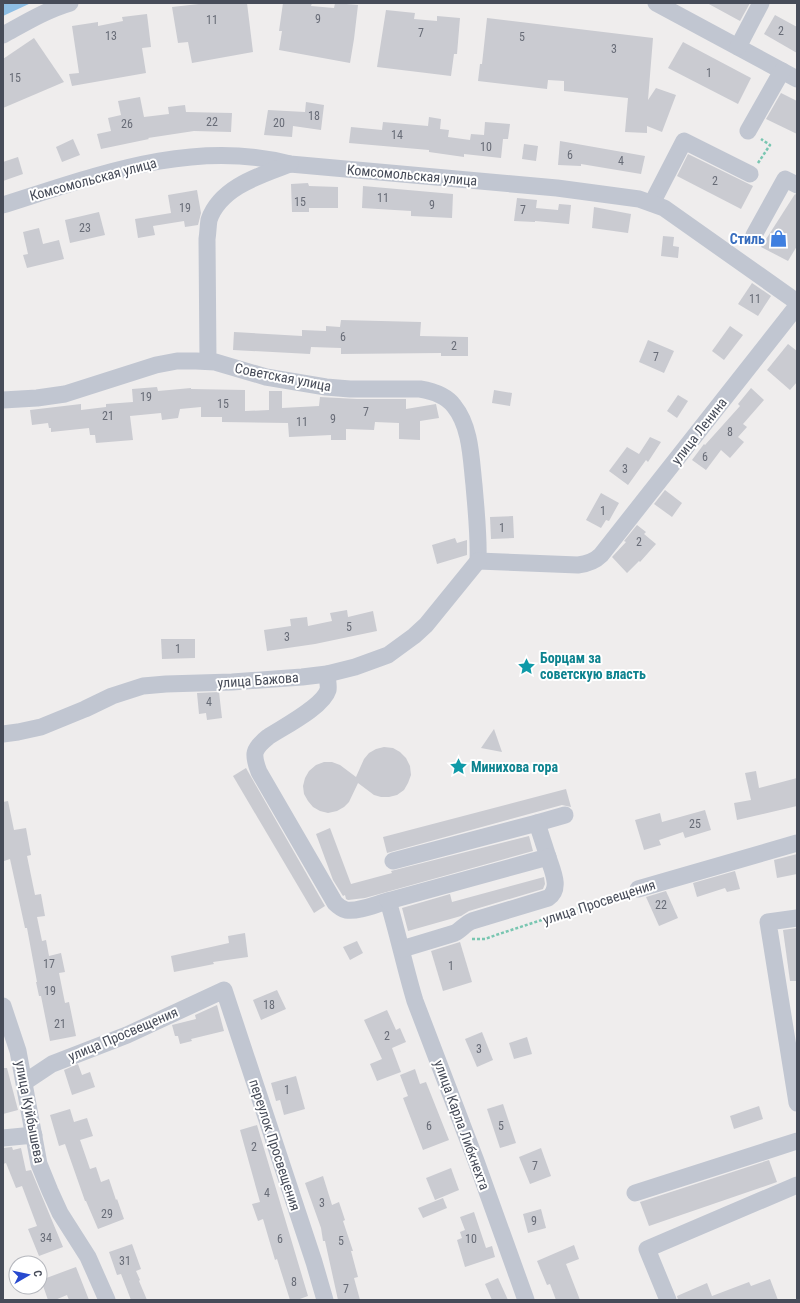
<svg xmlns="http://www.w3.org/2000/svg" width="800" height="1303" font-family="'Roboto Condensed',sans-serif">
<rect width="100%" height="100%" fill="#efeded"/>
<path fill="#8ebee4" d="M3,3h28l-28,13z"/>
<g fill="#cacbd1">
<path d="M208,3h39l6,49 -61,11 -4,-21 -10,1 -6,-36z"/>
<path d="M283,3h29l-1,3 23,2 1,-5 23,2 -4,34 -4,24 -71,-13 3,-19h-3z"/>
<path d="M707,3h43l-10,18z"/>
<path d="M386,10l29,3 -1,6 23,2v-5l23,2 -3,36h-3l-3,22 -74,-9z"/>
<path d="M147,14l4,33 -9,1 4,25 -74,13 -3,-12 10,-1 -7,-47 26,-4v4l25,-5 -1,-4z"/>
<path d="M775,15l22,12v26l-33,-19z"/>
<path d="M487,18l166,20 -5,62 8,-12 20,7 -14,37 -15,-6v7l-22,-1 3,-34 -64,-7v-10l-16,-1 -1,9 -69,-8 2,-17h2z"/>
<path d="M34,38l30,44 -61,26v-49z"/>
<path d="M683,42l68,36 -13,26 -70,-36z"/>
<path d="M781,93l16,8v33l-31,-15z"/>
<path d="M140,97l4,20 25,-3 -1,-7 17,-2 1,7 46,1 -1,19 -37,-1 -46,7 1,1 -48,10 -4,-15 14,-3 -3,-13 13,-3 -3,-14z"/>
<path d="M306,102l18,3 -3,25 -28,-4 -1,11 -28,-2 4,-25 37,2z"/>
<path d="M429,117l12,2 -1,10 9,1 -1,7 22,3 1,-6 13,1 1,-13 25,2 -2,15h-5l-2,19 -37,-4v3l-35,-5v-2l-80,-7 2,-16 31,3 1,-8 45,4z"/>
<path d="M73,139l7,16 -18,7 -6,-15z"/>
<path d="M560,141l85,15 -4,18 -60,-10v2l-23,-1z"/>
<path d="M524,144l14,2 -2,15 -14,-2z"/>
<path d="M688,154l65,32 -12,23 -64,-33z"/>
<path d="M18,157l5,17 -20,7v-19z"/>
<path d="M308,183l1,3 29,1v21h-29v4h-17l-1,-28z"/>
<path d="M363,186l90,8 -1,24 -41,-2v-5l-49,-3z"/>
<path d="M197,190l4,23 -3,12 -13,2 -1,-6 -31,5 2,9 -17,3 -3,-19 36,-6 -3,-18z"/>
<path d="M795,194l2,1v51l-9,15 -27,-14z"/>
<path d="M517,198l20,2 -1,8 22,2 1,-6 12,1 -2,19 -34,-3v1l-21,-1z"/>
<path d="M594,207l37,7 -3,19 -36,-5z"/>
<path d="M99,212l6,23 -35,8 -5,-23z"/>
<path d="M39,228l4,16 16,-4 5,19 -37,9 -4,-13 5,-1 -5,-22z"/>
<path d="M663,236l11,1 -1,9 6,1 -1,11 -17,-2z"/>
<path d="M752,283l19,13 -13,20 -20,-12z"/>
<path d="M341,320l80,2 -1,14 48,1v19h-27v-3l-100,1v-6l-30,-1 -1,7 -77,-4 1,-18 68,4v-6l24,1v-5l14,1z"/>
<path d="M730,326l13,9 -19,25 -12,-9z"/>
<path d="M648,340l26,11 -10,22 -25,-11z"/>
<path d="M788,344l9,7v31l-7,8 -23,-20z"/>
<path d="M157,387l1,4 33,-3v1l54,1v21l24,-1v-19h13v17l37,-2 1,-9 37,2h49v10l30,-5 3,14 -19,3v19l-21,-1v-16l-24,-1 -1,8 -28,-1v11h-15v-5l-42,2 -1,-14 -66,-1v-5h-21v-10l-21,2 -2,9 -16,2 -1,-7 -31,3 3,24 -37,3 -1,-8h-5l-1,-7 -38,4v-4h-2l-1,-5 -16,2 -2,-15 51,-6v6l25,-3v-3l27,-2 -1,-13z"/>
<path d="M751,388l13,12 -21,24 4,3 -9,10 6,5 -14,16 -9,-8 -15,20 -14,-10 12,-16 1,1 35,-39 -2,-2z"/>
<path d="M494,390l18,3 -2,13 -18,-3z"/>
<path d="M678,395l10,6 -11,17 -10,-7z"/>
<path d="M650,437l11,5 -13,20 -2,-2 -18,25 -19,-14 18,-24 12,7z"/>
<path d="M665,490l17,13 -10,14 -18,-13z"/>
<path d="M601,493l18,10 -10,18 -3,-1 -5,8 -15,-8z"/>
<path d="M513,516l1,22 -23,1 -1,-22z"/>
<path d="M637,525l9,7 -2,2 12,10 -16,18 -1,-1 -12,12 -15,-16 14,-15 -2,-1z"/>
<path d="M455,538l2,5 10,-3v15l-30,9 -5,-19z"/>
<path d="M347,610l1,7 25,-6 4,20 -62,13 -48,7 -3,-21 27,-4 -1,-7 17,-2 1,9 24,-5 -2,-8z"/>
<path d="M161,639h34v19l-33,1z"/>
<path d="M219,692l3,26 -15,2 -1,-7 -7,1 -2,-21z"/>
<path d="M494,729l8,23 -21,-4z"/>
<path d="M384,747l9,1 7,4 6,6 4,8 1,9 -3,8 -4,7 -7,5 -8,2h-8l-7,-2 -16,-12 -9,19 -5,5 -7,4 -9,2 -8,-2 -7,-4 -5,-6 -4,-7 -1,-8 2,-8 4,-7 7,-6 8,-3h8l8,3 16,12 8,-18 5,-6 7,-4z"/>
<path d="M246,768l79,138 -11,7 -81,-137z"/>
<path d="M756,771l3,17 38,-10v28l-60,14 -3,-17 17,-3 -6,-27z"/>
<path d="M566,789l5,18 -9,-2 -175,48 -4,-16z"/>
<path d="M8,801l6,29 12,-2 5,27 -4,1 8,39 6,-1 4,22 -8,1 5,24 4,-1 3,16 12,-3 4,19 -6,1 6,30 4,-1 7,34 -26,5 -9,-45h-2l-3,-14h1l-10,-54h-2l-15,-69 -6,2 -1,-6v-53z"/>
<path d="M705,810l6,20 -26,8 -2,-6 -24,8 2,5 -17,5 -9,-30 25,-7 2,9z"/>
<path d="M330,828l21,56 41,-11 -1,-2 138,-35 4,15 -168,47 -17,2 -2,-1 -1,-4 -2,1 -10,-16 -17,-46z"/>
<path d="M797,854v20l-20,4 -3,-18z"/>
<path d="M735,871l5,18 -13,3 -2,-4 -28,9 -4,-14z"/>
<path d="M544,877l1,7 -2,5 -74,22 -8,5 -53,15 -6,-23 48,-14 2,8z"/>
<path d="M666,891l12,27 -19,8 -13,-29z"/>
<path d="M797,928v53h-7l-7,-51z"/>
<path d="M245,933l3,24 -35,5 1,2 -40,8 -3,-16 58,-13 -1,-7z"/>
<path d="M357,941l6,12 -13,7 -7,-13z"/>
<path d="M460,942l12,40 -29,9 -12,-40z"/>
<path d="M277,990l9,19 -25,11 -8,-20z"/>
<path d="M217,1005l7,26 -33,8 1,2 -12,3 -2,-8h-3l-3,-11 24,-6 -1,-4z"/>
<path d="M387,1010l9,20 4,-2 6,14 -14,6 9,24 -24,9 -7,-17 12,-5 -18,-39z"/>
<path d="M482,1032l11,28 -16,7 -12,-28z"/>
<path d="M527,1037l5,17 -18,5 -5,-16z"/>
<path d="M78,1064l4,11 8,-3 5,15 -23,8 -8,-25z"/>
<path d="M3,1068h4l11,42 -15,4z"/>
<path d="M415,1069l5,15 6,-2 23,58 -26,10 -20,-52 5,-2 -8,-21z"/>
<path d="M296,1076l9,33 -21,6 -4,-15 -4,1 -5,-18z"/>
<path d="M503,1104l13,39 -16,5 -13,-39z"/>
<path d="M759,1106l4,13 -29,10 -4,-13z"/>
<path d="M70,1109l4,13 13,-4 6,18 -13,4 10,29 6,-2 5,15 8,-3 7,21 1,-1 7,20 -26,10 -12,-28h-1l-20,-57 -6,2 -9,-31z"/>
<path d="M257,1125l51,171 -11,4h-7l-13,-41 -2,1 -12,-41 -5,2 -6,-17 8,-2 -20,-72z"/>
<path d="M12,1147l1,3 8,-2 5,23 5,-1 32,77 -24,9 -11,-27 9,-3 -15,-40 -6,2 -10,-25 -3,1v-16z"/>
<path d="M541,1148l10,28 -21,8 -11,-27z"/>
<path d="M769,1160l8,22 -128,44 -9,-24z"/>
<path d="M451,1168l8,22 -24,10 -9,-22z"/>
<path d="M323,1176l9,29 7,-3 6,18 -2,1 10,30h-2l7,26 -4,1 6,22h-22l-13,-59h-2l-2,-13 -16,-45z"/>
<path d="M443,1198l4,10 -24,10 -5,-10z"/>
<path d="M541,1209l5,19 -18,5 -5,-19z"/>
<path d="M474,1212l12,36 6,-2 3,11 -30,10 -8,-27 5,-2 -2,-6 5,-2 -5,-13z"/>
<path d="M132,1244l9,25 -5,2 4,9 -1,1 8,19h-16l-10,-26 -4,1 -8,-23z"/>
<path d="M574,1245l5,14 -13,5 14,36h-24l-6,-16 -3,1 -10,-24z"/>
<path d="M76,1267l13,33h-20l-2,-5 -12,5h-7l-7,-20z"/>
<path d="M498,1278l10,22h-16l-7,-16z"/>
<path d="M770,1279l8,21h-100l-1,-4 30,-13 5,13 37,-14 2,4z"/>
</g>
<g fill="none" stroke-linecap="round" stroke-linejoin="round">
<g stroke="#79c6b1" stroke-width="2.5" stroke-dasharray="3 2" stroke-linecap="butt">
<path d="M758,163l12,-18 -9,-6"/>
<path d="M472,939h13l11,-4 128,-42"/>
</g>
<g stroke="#c1c6d1" stroke-width="17">
<path d="M656,3l141,76"/>
<path d="M3,35c22,-12 43,-25 67,-32"/>
<path d="M738,47l23,-44"/>
<path d="M748,131l34,-60"/>
<path d="M652,203l32,-62 66,33"/>
<path d="M3,205c92,-29 190,-67 287,-41l267,24 82,11 25,9 133,94"/>
<path d="M754,235l31,-56 12,6"/>
<path d="M208,361l-1,-122c1,-6 1,-13 2,-19 11,-33 52,-45 81,-56"/>
<path d="M3,400l34,-2 28,-4 91,-29 21,-4h19l19,1 51,15 60,10 24,2h70c12,2 26,6 34,17 17,21 17,53 20,79 2,25 5,50 4,76"/>
<path d="M478,561l100,4c9,-1 16,-3 23,-10l196,-249"/>
<path d="M327,674c0,5 2,11 1,16 -5,17 -45,37 -60,47 -15,12 -16,17 -9,35l76,131c3,3 7,6 11,7 13,2 30,-6 42,-9 10,33 17,67 27,100l61,160 50,139"/>
<path d="M3,734l15,-2 23,-5 44,-18 27,-13 31,-10 23,-2 66,-2 70,-5 25,-3 28,-7 33,-12 26,-19 12,-11 52,-64"/>
<path d="M537,823l28,-8"/>
<path d="M638,889l159,-46"/>
<path d="M388,901l160,-44 -11,-34 -144,38"/>
<path d="M797,918l-29,4 29,181"/>
<path d="M402,949l53,-16c6,-3 10,-9 17,-12l76,-23c14,-9 4,-28 0,-41"/>
<path d="M3,1006l15,45 21,113 11,27 10,22 28,44 19,43"/>
<path d="M25,1082l27,-18 75,-29 97,-45 90,272 11,38"/>
<path d="M3,1138l31,-3"/>
<path d="M635,1193l162,-52"/>
<path d="M668,1300l-21,-51 150,-64"/>
</g>
</g>
<defs>
<symbol id="shop-bare" viewBox="-9 -9 18 18"><path d="M-5-2.5h2.3a2.7 3.5 0 0 1 5.4 0H5L5.5 6h-11ZM-1.5-2.5h3a1.5 2.3 0 0 0-3 0Z" fill="#3f7fe0" stroke="#fff" stroke-width="2.5" paint-order="stroke"/></symbol>
<symbol id="sight-bare" viewBox="-9 -9 18 18"><path d="M0-6L1.8-2.2L6-1.7L2.9 1.2L3.7 5.4L0 3.3L-3.7 5.4L-2.9 1.2L-6-1.7L-1.8-2.2Z" fill="#0f9aa8" stroke="#fff" stroke-width="2.5" paint-order="stroke"/></symbol>
</defs>
<g fill-rule="evenodd">
<use href="#shop-bare" x="766" y="226" width="25" height="25"/>
<use href="#sight-bare" x="514" y="654" width="25" height="25"/>
<use href="#sight-bare" x="446" y="754" width="25" height="25"/>
</g>
<g text-anchor="middle" dominant-baseline="central" stroke-width="4" stroke-linejoin="round" paint-order="stroke">
<g font-size="12" fill="#686c77">
<text x="318" y="19">9</text>
<text x="212" y="20">11</text>
<text x="781" y="31">2</text>
<text x="421" y="33">7</text>
<text x="111" y="36">13</text>
<text x="522" y="37">5</text>
<text x="614" y="49">3</text>
<text x="709" y="73">1</text>
<text x="15" y="78">15</text>
<text x="314" y="116">18</text>
<text x="212" y="122">22</text>
<text x="279" y="123">20</text>
<text x="127" y="124">26</text>
<text x="397" y="135">14</text>
<text x="486" y="147">10</text>
<text x="570" y="155">6</text>
<text x="621" y="161">4</text>
<text x="715" y="181">2</text>
<text x="383" y="198">11</text>
<text x="300" y="202">15</text>
<text x="432" y="205">9</text>
<text x="185" y="208">19</text>
<text x="523" y="210">7</text>
<text x="85" y="228">23</text>
<text x="755" y="299">11</text>
<text x="343" y="337">6</text>
<text x="454" y="346">2</text>
<text x="656" y="357">7</text>
<text x="146" y="397">19</text>
<text x="223" y="404">15</text>
<text x="366" y="412">7</text>
<text x="108" y="416">21</text>
<text x="333" y="419">9</text>
<text x="302" y="422">11</text>
<text x="730" y="432">8</text>
<text x="705" y="457">6</text>
<text x="625" y="469">3</text>
<text x="603" y="511">1</text>
<text x="502" y="528">1</text>
<text x="639" y="542">2</text>
<text x="349" y="627">5</text>
<text x="287" y="637">3</text>
<text x="178" y="649">1</text>
<text x="209" y="702">4</text>
<text x="695" y="824">25</text>
<text x="661" y="905">22</text>
<text x="49" y="964">17</text>
<text x="451" y="966">1</text>
<text x="50" y="991">19</text>
<text x="269" y="1005">18</text>
<text x="60" y="1024">21</text>
<text x="387" y="1036">2</text>
<text x="479" y="1049">3</text>
<text x="287" y="1090">1</text>
<text x="429" y="1126">6</text>
<text x="501" y="1126">5</text>
<text x="254" y="1147">2</text>
<text x="535" y="1166">7</text>
<text x="267" y="1193">4</text>
<text x="322" y="1203">3</text>
<text x="107" y="1214">29</text>
<text x="534" y="1221">9</text>
<text x="46" y="1238">34</text>
<text x="280" y="1239">6</text>
<text x="471" y="1239">10</text>
<text x="341" y="1241">5</text>
<text x="125" y="1261">31</text>
<text x="294" y="1282">8</text>
<text x="346" y="1289">7</text>
</g>
<g font-size="14" fill="#474c59" stroke="#fff">
<text transform="translate(412 175) rotate(5)">Комсомольская улица</text>
<text transform="translate(93 179) rotate(-15)">Комсомольская улица</text>
<text transform="translate(283 377) rotate(11)">Советская улица</text>
<text transform="translate(699 431) rotate(-52)">улица Ленина</text>
<text transform="translate(258 680) rotate(-4)">улица Бажова</text>
<text transform="translate(599 902) rotate(-18)">улица Просвещения</text>
<text transform="translate(123 1034) rotate(-23)">улица Просвещения</text>
<text transform="translate(30 1112) rotate(79)">улица Куйбышева</text>
<text transform="translate(462 1125) rotate(70)">улица Карла Либкнехта</text>
<text transform="translate(275 1145) rotate(72)">переулок Просвещения</text>
</g>
<g font-size="14" font-weight="bold" fill="#366cbe" stroke="#fff" text-anchor="end">
<text x="765" y="239">Стиль</text>
</g>
<g font-size="14" font-weight="bold" fill="#0d838f" stroke="#fff" text-anchor="start">
<text x="540" y="658">Борцам за<tspan x="540" dy="16">советскую власть</tspan></text>
<text x="471" y="767">Минихова гора</text>
</g>
</g>
<rect width="800" height="1303" fill="none" stroke="#474c59" stroke-width="8"/>
<g transform="translate(28 1275) rotate(81)"><circle r="19" fill="#ffffff" stroke="#b5b7bd"/>
<path d="M0-3L7 15L0 10L-7 15Z" fill="#2749cf"/>
<text y="-6" font-size="11" font-weight="bold" text-anchor="middle" fill="#474c59">С</text>
</g>
</svg>
